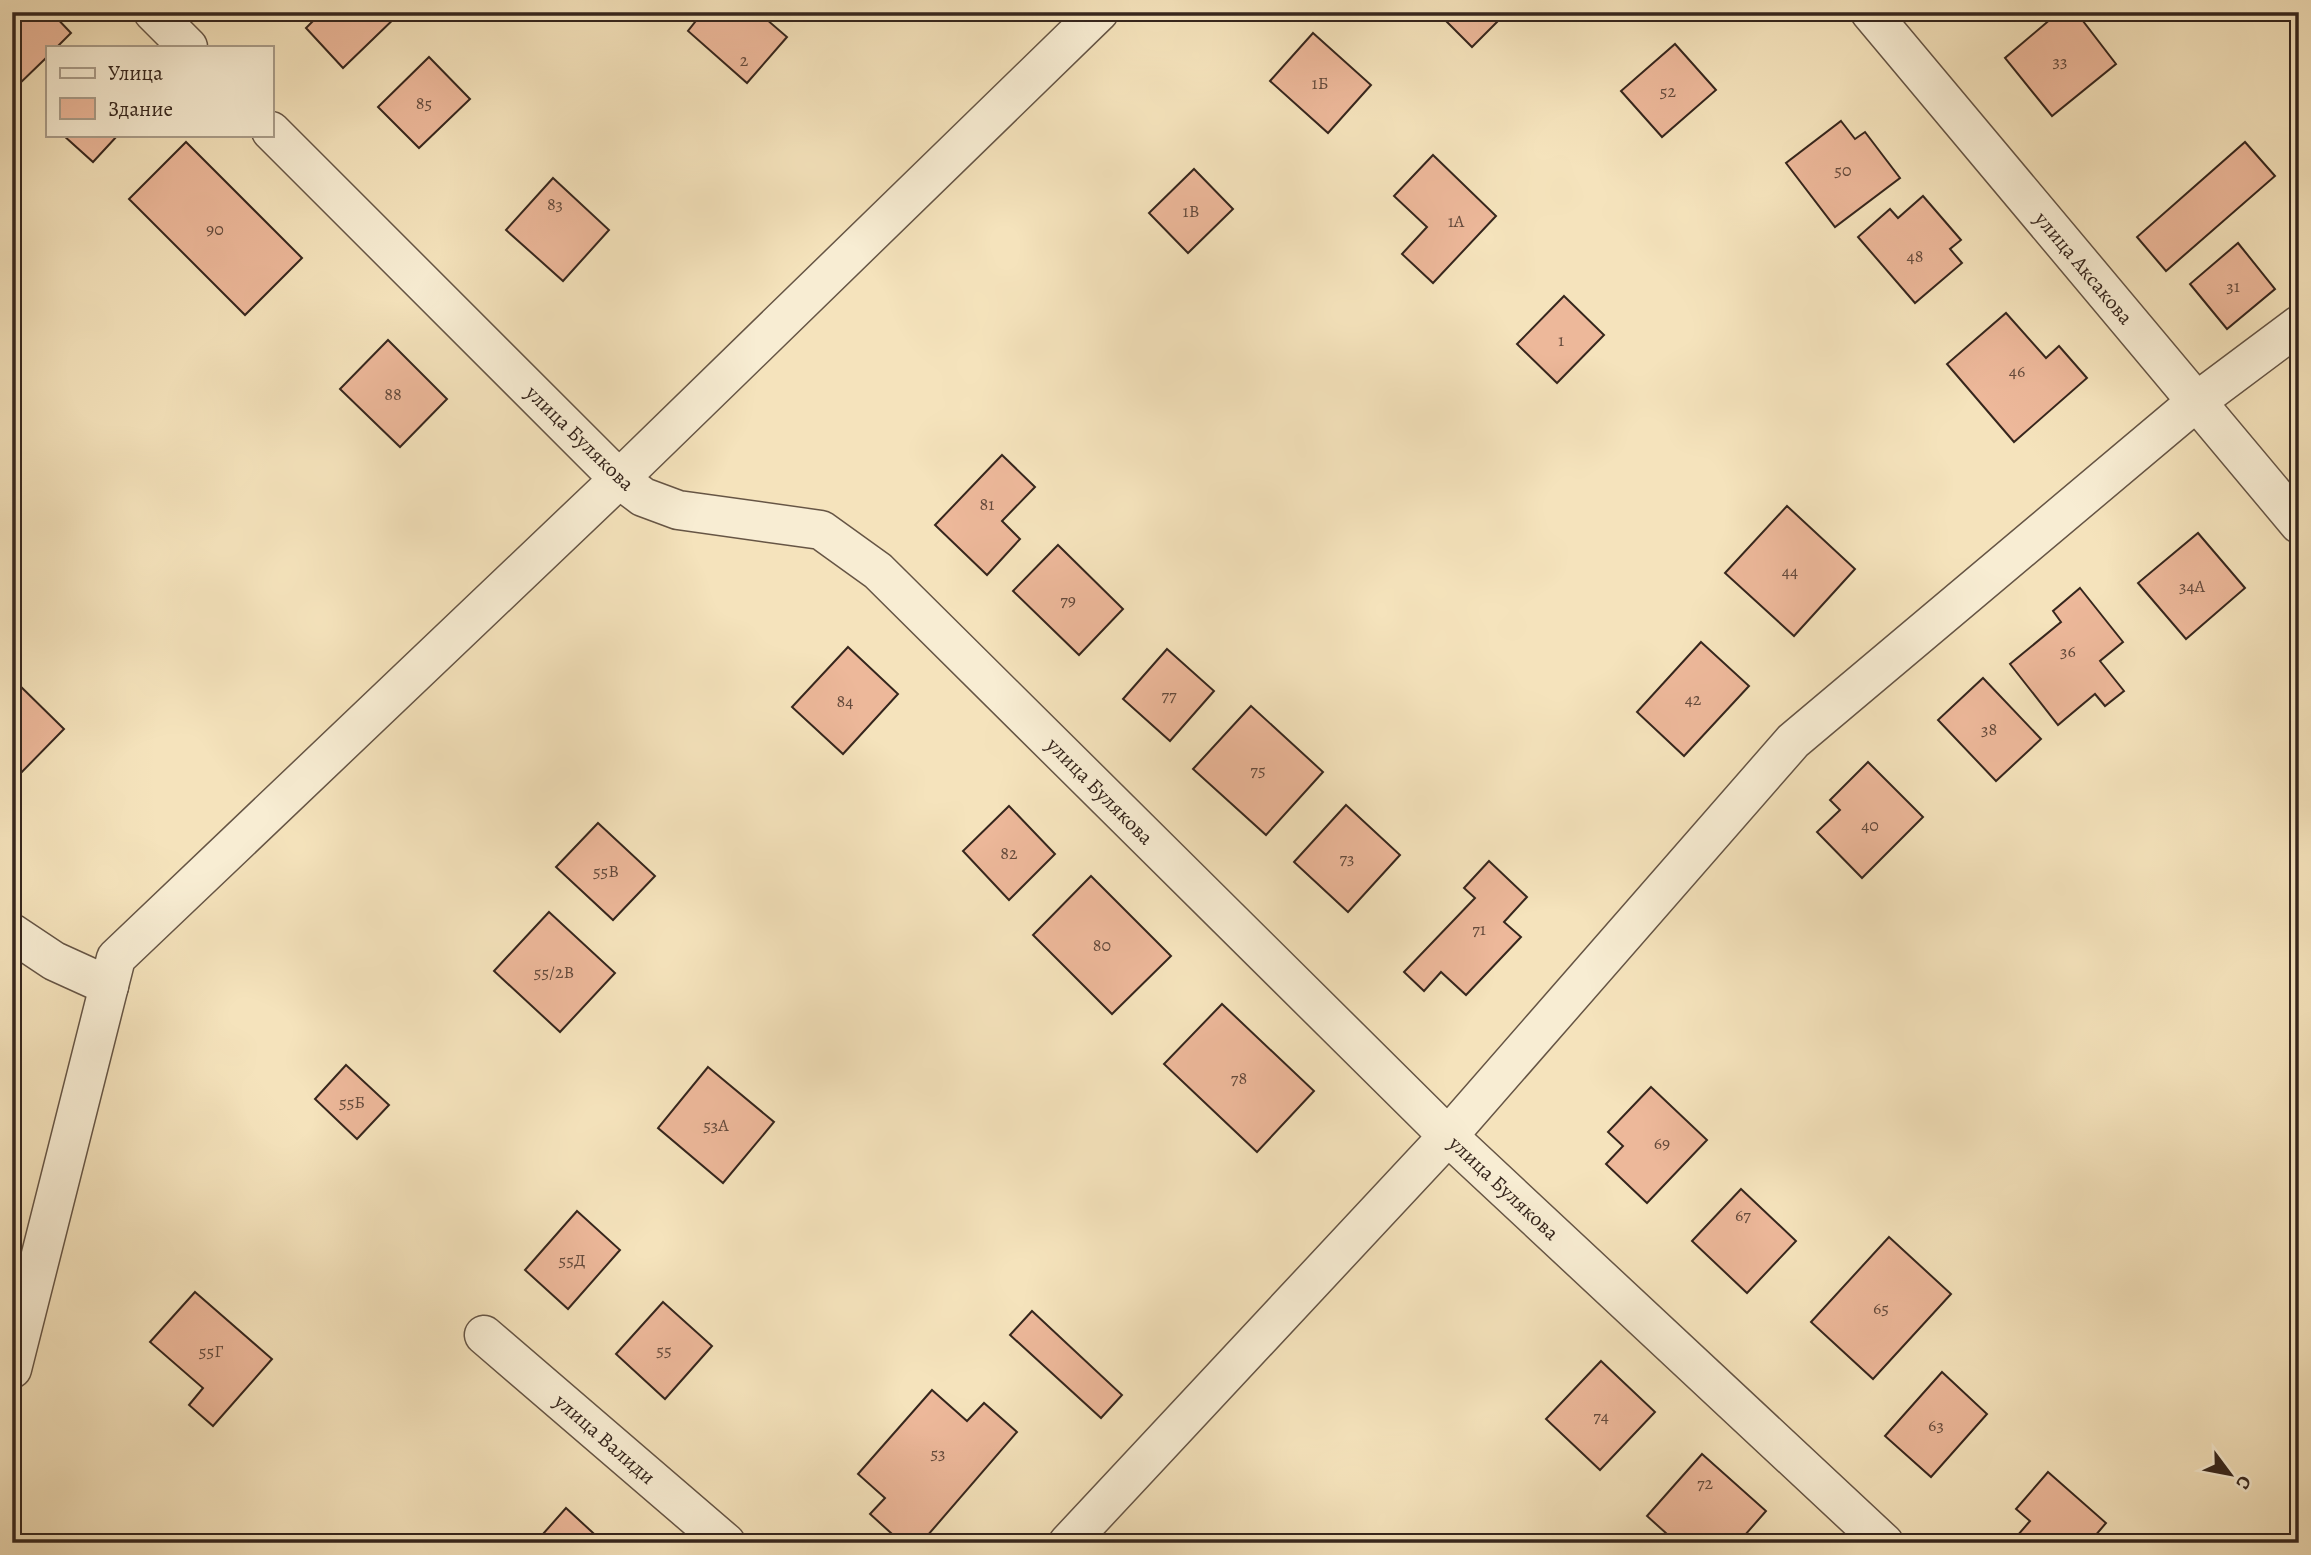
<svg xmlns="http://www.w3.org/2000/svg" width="2311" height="1555" font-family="Alegreya,serif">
<rect width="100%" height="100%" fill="#f5e3bc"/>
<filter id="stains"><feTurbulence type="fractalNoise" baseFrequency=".00286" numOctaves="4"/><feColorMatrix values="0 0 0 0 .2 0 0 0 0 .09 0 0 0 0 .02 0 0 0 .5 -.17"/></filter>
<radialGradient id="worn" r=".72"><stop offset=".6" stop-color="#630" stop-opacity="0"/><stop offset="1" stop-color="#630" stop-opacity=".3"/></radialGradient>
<g fill="#edb89a" stroke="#36261d" stroke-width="2">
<path d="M12,12h39l20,21 -14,14h-10v10l-35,34z"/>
<path d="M322,12h79l-58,56 -37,-40z"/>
<path d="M703,12h55l29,25 -40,46 -59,-52z"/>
<path d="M1437,12h70l-35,35z"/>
<path d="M2059,12h17l40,52 -64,52 -47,-58z"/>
<path d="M1313,33l58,52 -43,48 -58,-52z"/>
<path d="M1675,44l41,46 -54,47 -41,-46z"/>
<path d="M429,57l41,42 -51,49 -41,-41z"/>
<path d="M1841,121l14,18 10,-7 35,46 -65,49 -49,-64z"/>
<path d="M63,135h55l-25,27z"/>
<path d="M186,142l116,116 -57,57 -116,-116z"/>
<path d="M2245,142l30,34 -109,95 -29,-34z"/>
<path d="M1433,155l63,61 -63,67 -31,-29 25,-27 -33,-31z"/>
<path d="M1194,169l39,40 -45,44 -39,-40z"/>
<path d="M553,178l56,52 -46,51 -57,-51z"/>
<path d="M1923,196l38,44 -11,9 12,14 -47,40 -57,-66 32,-28 8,9z"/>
<path d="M2238,243l37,46 -48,40 -37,-45z"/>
<path d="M1564,296l40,39 -47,48 -40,-39z"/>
<path d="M2006,313l40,45 13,-12 28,32 -73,64 -67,-78z"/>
<path d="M388,340l59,59 -47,48 -60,-58z"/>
<path d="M1002,455l33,32 -33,34 18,18 -33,36 -52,-50z"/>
<path d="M1787,506l68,63 -61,67 -69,-63z"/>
<path d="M2198,533l47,55 -59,51 -48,-56z"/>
<path d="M1058,545l65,64 -44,46 -66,-64z"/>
<path d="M2080,588l43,54 -23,19 24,30 -19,15 -10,-12 -37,31 -48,-61 51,-42 -8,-11z"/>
<path d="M1701,642l48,44 -65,70 -47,-44z"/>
<path d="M848,647l50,47 -55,60 -51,-47z"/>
<path d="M1167,649l47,42 -44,50 -47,-42z"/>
<path d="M12,678l52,51 -52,53z"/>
<path d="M1983,678l58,61 -45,42 -58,-61z"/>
<path d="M1251,706l72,66 -57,63 -73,-66z"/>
<path d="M1868,762l55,55 -61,61 -45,-46 23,-22 -10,-10z"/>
<path d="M1346,805l54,50 -52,57 -54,-50z"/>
<path d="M1009,806l46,48 -46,46 -46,-49z"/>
<path d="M598,823l57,53 -42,44 -57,-53z"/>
<path d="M1489,861l38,36 -23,25 17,15 -55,58 -25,-23 -17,19 -20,-19 71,-74 -11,-10z"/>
<path d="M1091,876l80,80 -59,58 -79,-79z"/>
<path d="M549,912l66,61 -55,59 -66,-61z"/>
<path d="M1222,1004l92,87 -57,61 -93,-88z"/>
<path d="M346,1065l43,40 -32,34 -42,-40z"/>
<path d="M708,1067l66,55 -51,61 -65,-55z"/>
<path d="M1651,1087l56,53 -60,63 -41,-39 17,-18 -15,-14z"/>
<path d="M1741,1189l55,52 -49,52 -55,-52z"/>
<path d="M577,1211l43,39 -52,59 -43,-39z"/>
<path d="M1889,1237l62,57 -78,85 -62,-57z"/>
<path d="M195,1292l77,67 -59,67 -24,-21 14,-17 -53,-46z"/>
<path d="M663,1302l49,44 -47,53 -49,-45z"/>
<path d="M1032,1311l90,84 -21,23 -91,-83z"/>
<path d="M1601,1361l54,51 -55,58 -54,-51z"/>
<path d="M1942,1372l45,42 -56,63 -46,-41z"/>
<path d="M932,1390l35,31 17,-18 33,29 -96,111h-19l-32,-29 15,-16 -27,-24z"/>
<path d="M1702,1454l64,57 -28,32h-61l-30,-27z"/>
<path d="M2048,1472l58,51 -17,20h-78l19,-22 -14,-12z"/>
<path d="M566,1508l38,35h-69z"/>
</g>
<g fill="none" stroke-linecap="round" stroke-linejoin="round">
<defs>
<g id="minor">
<path d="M153,12l35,35"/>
<path d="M1870,12l429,512"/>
<path d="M271,131l348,348 24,18 35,13 143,20 57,41 570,565 436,407"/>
<path d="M12,933l42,28 55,25"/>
<path d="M484,1335l242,208"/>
<path d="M12,1369l104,-411 503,-479 480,-467"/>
<path d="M1068,1543l380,-407 345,-395 403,-339 103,-77"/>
</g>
</defs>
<use href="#minor" stroke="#665545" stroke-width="41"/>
<use href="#minor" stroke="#f8edd3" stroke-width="38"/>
</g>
<g text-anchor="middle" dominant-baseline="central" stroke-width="6" stroke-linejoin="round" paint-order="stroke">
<g font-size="18" fill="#644a3c">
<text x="744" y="60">2</text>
<text x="2060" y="61">33</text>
<text x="1320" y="83">1Б</text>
<text x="1668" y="91">52</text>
<text x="424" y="103">85</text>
<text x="1843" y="170">50</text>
<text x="555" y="204">83</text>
<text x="1191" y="211">1В</text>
<text x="1456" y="221">1А</text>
<text x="215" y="229">90</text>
<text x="1915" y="256">48</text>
<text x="2233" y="286">31</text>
<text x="1561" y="340">1</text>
<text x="2017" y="371">46</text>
<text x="393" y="394">88</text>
<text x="987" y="504">81</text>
<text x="1790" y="571">44</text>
<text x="2192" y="586">34А</text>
<text x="1068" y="600">79</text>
<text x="2068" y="651">36</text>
<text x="1169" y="695">77</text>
<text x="1693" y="699">42</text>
<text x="845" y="701">84</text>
<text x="1989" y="729">38</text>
<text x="1258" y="770">75</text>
<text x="1870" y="825">40</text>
<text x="1009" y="853">82</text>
<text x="1347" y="858">73</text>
<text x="606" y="871">55В</text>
<text x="1479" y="929">71</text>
<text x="1102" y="945">80</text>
<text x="554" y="972">55/2В</text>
<text x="1239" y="1078">78</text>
<text x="352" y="1102">55Б</text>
<text x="716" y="1125">53А</text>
<text x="1662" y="1143">69</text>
<text x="1743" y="1215">67</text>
<text x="572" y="1260">55Д</text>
<text x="1881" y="1308">65</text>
<text x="664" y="1350">55</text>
<text x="211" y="1351">55Г</text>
<text x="1601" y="1416">74</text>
<text x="1936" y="1425">63</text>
<text x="938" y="1453">53</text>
<text x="1705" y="1483">72</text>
</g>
<g font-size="21" fill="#36261d" stroke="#f8edd3">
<text transform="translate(2084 268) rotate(50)">улица Аксакова</text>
<text transform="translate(580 438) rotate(44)">улица Булякова</text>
<text transform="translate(1100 791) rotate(45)">улица Булякова</text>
<text transform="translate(1504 1188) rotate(43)">улица Булякова</text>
<text transform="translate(605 1439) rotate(41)">улица Валиди</text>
</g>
</g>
<rect width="2311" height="1555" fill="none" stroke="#f5e3bc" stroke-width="42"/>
<rect x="14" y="14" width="2283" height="1527" fill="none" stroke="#36261d" stroke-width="3.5"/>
<rect x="21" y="21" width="2269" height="1513" fill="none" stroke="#36261d" stroke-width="2"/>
<rect x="46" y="46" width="228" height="91" fill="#f8edd3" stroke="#aa9d8a" stroke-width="2"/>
<rect x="60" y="68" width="35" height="10" fill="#f8edd3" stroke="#aa9d8a" stroke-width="2"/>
<text x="108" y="80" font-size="21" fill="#36261d">Улица</text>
<rect x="60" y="98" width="35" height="21" fill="#edb89a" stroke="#aa9d8a" stroke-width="2"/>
<text x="108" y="116" font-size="21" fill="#36261d">Здание</text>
<g transform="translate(2230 1474) rotate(122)" stroke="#f8edd3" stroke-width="5" paint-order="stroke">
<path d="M0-5L12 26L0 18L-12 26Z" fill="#36261d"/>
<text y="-10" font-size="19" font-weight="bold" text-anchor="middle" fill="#36261d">С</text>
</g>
<rect width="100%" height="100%" filter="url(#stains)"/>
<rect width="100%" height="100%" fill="url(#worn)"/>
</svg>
